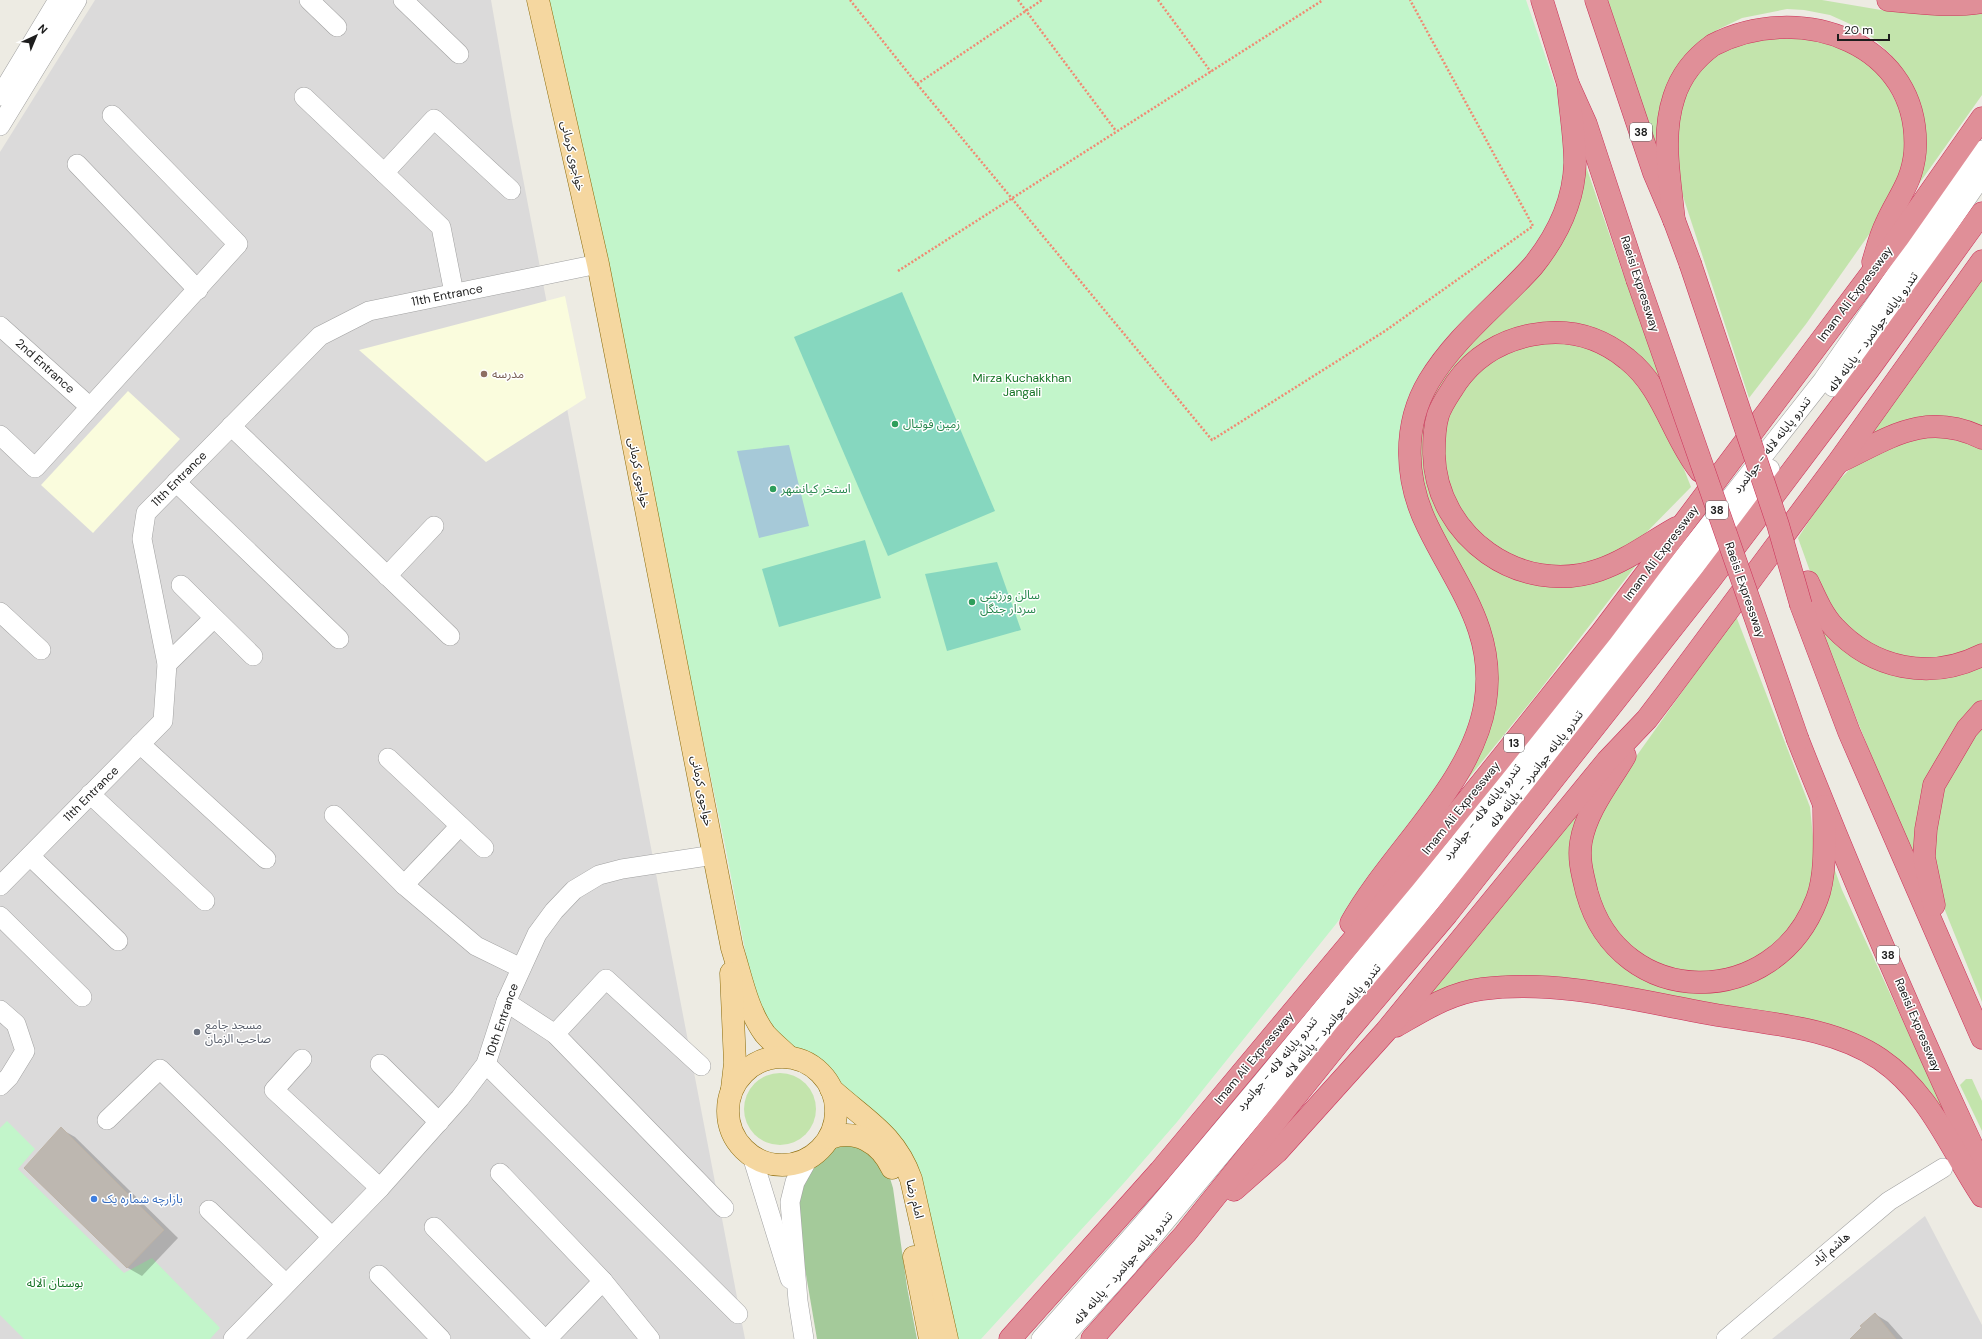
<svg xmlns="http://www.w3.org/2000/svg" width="1982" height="1339" font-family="'DM Sans','Noto Sans Arabic',sans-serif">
<rect width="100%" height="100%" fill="#edebe3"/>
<g fill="#dbdada">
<path d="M95,0h396l21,121 233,1218h-745v-1187z"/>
<path d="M1925,1216l57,109v14h-210z"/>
</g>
<g fill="#fafcdd">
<path d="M565,296l21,102 -100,64 -127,-112z"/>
<path d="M128,391l52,48 -87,94 -52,-48z"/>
</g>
<g fill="#c3e4ac">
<path d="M1608,0h214l59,10 69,4 32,-3v84l-98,138 24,-38 -4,-121 -13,-19 -18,-17 -14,-10 -29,-13 -26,-5 -17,-1 -45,9 -25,12 -20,16 -35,122z"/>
<path d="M1772,26l102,34 35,67 -13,69 -90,128 -57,74 -73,-223 -4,-37 18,-59 19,-24z"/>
<path d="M1579,146l43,125 21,47 39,119 -20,-43 -93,-68 -119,51 -16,120 98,83 115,-29 -114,148 -144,177 43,-350 -16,-60 5,-54z"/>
<path d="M1982,275v155l-122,15z"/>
<path d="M1561,339l28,6 42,25 45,79 15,38 -55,56 -33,20 -49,7 -61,-19 -42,-50 -11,-64 23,-53 38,-32z"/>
<path d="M1927,434l55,12v200l-14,7 -40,7 -47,-7 -45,-32 -25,-47 -13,-36c18,-27 41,-67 72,-83 18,-8 38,-14 57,-21z"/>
<path d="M1803,585l16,31 113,62 37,-6 13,-7v35l-40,52 -18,135z"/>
<path d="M1736,616l74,191 6,60 -15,48 -27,32 -40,22 -16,3 -45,-1 -48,-26 -35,-58 -1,-49 24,-49z"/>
<path d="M1982,726v276l-44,-109 -6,-26 4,-57 18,-46z"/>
<path d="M1598,784l-15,127 31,47 36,24 32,8 93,-22 53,-117 14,39 123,265 -79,-102 -339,-72 -134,26z"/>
<circle cx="780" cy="1109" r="36"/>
<path d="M1966,1079h6l10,22v30l-22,-46z"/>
</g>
<path fill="#a4ca9a" d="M841,1144l24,2 24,29 4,13 14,99 10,52h-100l-20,-117 4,-34 12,-22 18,-17z"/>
<g fill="#c2f5ca">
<path d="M548,0h978l34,99 9,56 -14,64 -151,212 49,156 25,64 2,48 -23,63 -121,162 -159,198 -54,62 -142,155h-28l-37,-153 -90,-119 -9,-8 -21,-10 -29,-27 -16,-41 -26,-136z"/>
<path d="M7,1121l28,28 -17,20 106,104 28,-15 68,70 -10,11h-186l-24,-24v-187z"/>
</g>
<g fill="#86d7bf">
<path d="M902,292l93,219 -107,45 -94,-219z"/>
<path d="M865,540l16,58 -102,29 -17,-58z"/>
<path d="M997,562l24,68 -74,21 -22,-77z"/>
</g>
<path fill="#a6c9d8" d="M789,445l20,81 -50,12 -22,-87z"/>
<g fill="#0003">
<path d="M61,1129l14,8 103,101 -36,38 -14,-8 -103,-100z"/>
<path d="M1875,1314l13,8 15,17h-52z"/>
</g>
<g fill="#bdb7b0" stroke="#beb3a6">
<path d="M61,1127l103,103 -37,38 -103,-100z"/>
<path d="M1875,1313l21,26h-46l12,-12 -2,-1z"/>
</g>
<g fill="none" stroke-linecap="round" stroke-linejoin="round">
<defs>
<g id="minor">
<path d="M309,0l28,27"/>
<path d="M403,0l56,54"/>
<path d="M0,96l58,-96"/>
<path d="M304,97l137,130 13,66"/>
<path d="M0,126l77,-126"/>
<path d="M77,164l121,126"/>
<path d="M384,173l50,-54 77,71"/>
<path d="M0,326l90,81"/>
<path d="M1833,387l46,-61 103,-150"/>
<path d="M231,426l219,210"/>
<path d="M0,435l35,33 203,-224 -126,-129"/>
<path d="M176,482l163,157"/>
<path d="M387,576l47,-50"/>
<path d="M181,585l72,71"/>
<path d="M0,612l41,38"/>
<path d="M167,664l47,-46"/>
<path d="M140,744l126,115"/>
<path d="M388,758l96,90"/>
<path d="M90,794l115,107"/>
<path d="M334,815l70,70 72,61 45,22"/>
<path d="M30,856l88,85"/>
<path d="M404,885l56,-59"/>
<path d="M0,886l163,-165 4,-57 -25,-125 4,-26 174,-177 49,-25 229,-47"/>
<path d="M0,916l82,81"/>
<path d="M506,1002l49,32 169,174"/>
<path d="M0,1010l16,14 9,27 -16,26 -9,9"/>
<path d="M555,1034l51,-55 95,87"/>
<path d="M302,1059l-28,31 106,98"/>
<path d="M380,1064l59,58"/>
<path d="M486,1064l252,250"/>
<path d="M107,1120l53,-51 172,168"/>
<path d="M752,1156l38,123"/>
<path d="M500,1173l103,108"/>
<path d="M209,1210l77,74"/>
<path d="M434,1227l110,112"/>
<path d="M379,1275l62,64"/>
<path d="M233,1339l147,-151 80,-90 26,-34 20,-62 31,-68 17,-23 20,-21 25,-15 23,-6 92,-14"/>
<path d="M547,1339l56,-58 47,58"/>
<path d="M804,1339l-6,-38 -8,-99 5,-20 13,-23"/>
<path d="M1041,1339l100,-113 122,-145 196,-238 32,-43 67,-83 265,-337 159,-230"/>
<path d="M1062,1339l67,-74 238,-285 117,-144 144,-182 142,-185"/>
<path d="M1726,1339l163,-138 54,-33"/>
</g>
<g id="major">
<path d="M538,0l60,264 134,684c9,28 15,62 33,86 7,8 17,16 24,23"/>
<path d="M731,973l4,90 -3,26"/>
<circle cx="782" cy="1111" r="54"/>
<path d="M831,1089c34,31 64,45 80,90l36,160"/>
<path d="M830,1138c26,-9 50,4 62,30"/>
<path d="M914,1257l16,82"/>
</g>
<g id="highway">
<path d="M1542,0l26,84 18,40 51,155"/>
<path d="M1596,0l58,173 20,47 16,43"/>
<path d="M1888,0c31,3 63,7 94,2"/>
<path d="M1674,220c-4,-40 -13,-84 0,-123 7,-22 21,-39 39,-52 87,-45 209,-2 202,107 -3,32 -18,46 -29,72 -6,12 -9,25 -13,38"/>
<path d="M1841,461c50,-24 85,-50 141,-23"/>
<path d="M1676,528c-25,14 -50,33 -77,42 -78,27 -163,-33 -165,-116 0,-13 0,-26 4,-39 4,-12 12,-22 18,-32 18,-26 45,-42 75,-48 35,-7 68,1 96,24 37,29 45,77 73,112"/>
<path d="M1808,582c7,15 14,32 26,45 39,42 96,54 148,28"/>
<path d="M1801,605l48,127 133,306"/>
<path d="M1798,740c57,144 118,287 184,427"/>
<path d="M1625,756c-16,27 -39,55 -44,86 -3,18 2,34 6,51 33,118 188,118 230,6 10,-26 7,-65 7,-93"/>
<path d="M1934,905l-10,-48 2,-28 8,-44 33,-56 15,-17"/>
<path d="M1351,923c39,-70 121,-139 134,-219 12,-72 -28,-117 -57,-177 -23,-46 -26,-101 1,-146 27,-45 70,-77 104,-115 24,-30 41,-64 42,-103 0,-26 -5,-53 -7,-79"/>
<path d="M1396,1026c28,-16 54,-33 86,-37 76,-10 155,12 229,25 56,10 120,12 169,45 50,34 70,89 102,137"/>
<path d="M1234,1190l43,-38 109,-121 221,-270 40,-42 19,-25 173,-233 143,-200"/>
<path d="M1010,1339l150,-168 244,-292 96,-119 102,-128 82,-109 214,-285 84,-120"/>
<path d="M1092,1339l93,-105 163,-203 99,-117 263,-334 159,-211 113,-156"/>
</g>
</defs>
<use href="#minor" stroke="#a1a1a1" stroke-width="20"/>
<use href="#major" stroke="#8b6b0a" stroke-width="23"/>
<use href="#highway" stroke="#cb3058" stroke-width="23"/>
<g stroke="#f08972" stroke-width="2.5" stroke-dasharray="2 2" stroke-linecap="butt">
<path d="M850,0l67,84 295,356 173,-109 148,-105 -123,-226"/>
<path d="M1018,0l98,131"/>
<path d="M1158,0l53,72"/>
<path d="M917,84l125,-84"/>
<path d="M898,271l425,-271"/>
</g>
<use href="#minor" stroke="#fff" stroke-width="19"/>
<use href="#major" stroke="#f5d7a0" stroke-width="22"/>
<use href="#highway" stroke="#e08f98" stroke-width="22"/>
<defs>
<g id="highway-bridge">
<path d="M1690,263l88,262 23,80"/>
<path d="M1637,279l161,461"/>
</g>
</defs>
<use href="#highway-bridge" stroke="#cb3058" stroke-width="23" stroke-linecap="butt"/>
<use href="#highway-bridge" stroke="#e08f98" stroke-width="22"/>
</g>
<circle fill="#8d6e63" stroke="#fff" stroke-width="1.5" cx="484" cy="374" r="4"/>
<g fill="#2e9e5b" stroke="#fff" stroke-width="1.5">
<circle cx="895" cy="424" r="4"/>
<circle cx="773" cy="489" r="4"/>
<circle cx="972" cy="602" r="4"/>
</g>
<circle fill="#6b7280" stroke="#fff" stroke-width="1.5" cx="197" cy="1032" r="4"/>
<circle fill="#3f7fe0" stroke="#fff" stroke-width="1.5" cx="94" cy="1199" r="4"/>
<g text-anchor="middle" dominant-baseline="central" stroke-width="3" stroke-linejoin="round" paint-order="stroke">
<g fill="#fff" stroke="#616161" stroke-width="1">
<rect x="1630" y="123" width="22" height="18" rx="3"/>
<rect x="1706" y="501" width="22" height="18" rx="3"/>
<rect x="1504" y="734" width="20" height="18" rx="3"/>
<rect x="1877" y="946" width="22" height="18" rx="3"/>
</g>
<g font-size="11" font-weight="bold" fill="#1d1d1d">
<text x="1641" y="132">38</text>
<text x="1717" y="510">38</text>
<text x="1514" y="743">13</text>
<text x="1888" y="955">38</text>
</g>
<g font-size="12" fill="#1d1d1d" stroke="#fff">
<text transform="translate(573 156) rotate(77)">خواجوی کرمانی</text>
<text transform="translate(1640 284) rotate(72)">Raeisi Expressway</text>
<text transform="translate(1855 294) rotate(-53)">Imam Ali Expressway</text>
<text transform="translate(447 295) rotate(-11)">11th Entrance</text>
<text transform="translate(1873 332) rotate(-54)">تندرو پایانه جوانمرد - پایانه لاله</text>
<text transform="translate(45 366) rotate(42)">2nd Entrance</text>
<text transform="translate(1772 445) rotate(-52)">تندرو پایانه لاله - جوانمرد</text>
<text transform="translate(639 473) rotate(79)">خواجوی کرمانی</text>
<text transform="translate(179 479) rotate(-45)">11th Entrance</text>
<text transform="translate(1661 553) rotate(-53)">Imam Ali Expressway</text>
<text transform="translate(1745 590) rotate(71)">Raeisi Expressway</text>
<text transform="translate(1536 769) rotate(-52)">تندرو پایانه جوانمرد - پایانه لاله</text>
<text transform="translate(702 791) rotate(79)">خواجوی کرمانی</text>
<text transform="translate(91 794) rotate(-45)">11th Entrance</text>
<text transform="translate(1461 808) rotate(-51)">Imam Ali Expressway</text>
<text transform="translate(1482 812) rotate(-52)">تندرو پایانه لاله - جوانمرد</text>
<text transform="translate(502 1020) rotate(-71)">10th Entrance</text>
<text transform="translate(1332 1021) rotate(-50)">تندرو پایانه جوانمرد - پایانه لاله</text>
<text transform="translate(1918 1025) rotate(67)">Raeisi Expressway</text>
<text transform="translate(1254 1058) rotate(-50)">Imam Ali Expressway</text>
<text transform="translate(1277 1064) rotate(-50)">تندرو پایانه لاله - جوانمرد</text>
<text transform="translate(915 1199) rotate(76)">امام رضا</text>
<text transform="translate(1831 1249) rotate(-40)">هاشم آباد</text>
<text transform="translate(1123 1268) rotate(-49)">تندرو پایانه جوانمرد - پایانه لاله</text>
</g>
<g font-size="12" fill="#785e54" stroke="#fff" text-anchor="start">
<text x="492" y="374">مدرسه</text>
</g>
<g font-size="12" fill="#137223" stroke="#fff">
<text x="1022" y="378">Mirza Kuchakkhan<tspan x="1022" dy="14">Jangali</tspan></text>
<text x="55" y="1283">بوستان آلاله</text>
</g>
<g font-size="12" fill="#27864d" stroke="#fff" text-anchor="start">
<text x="903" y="424">زمین فوتبال</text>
<text x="781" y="489">استخر کیانشهر</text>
<text x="980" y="595">سالن ورزشی<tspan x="980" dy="14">سردار جنگل</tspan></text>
</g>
<g font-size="12" fill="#5b616d" stroke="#fff" text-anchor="start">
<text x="205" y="1025">مسجد جامع<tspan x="205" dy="14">صاحب الزمان</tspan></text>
</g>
<g font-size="12" fill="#366cbe" stroke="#fff" text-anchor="start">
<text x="102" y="1199">بازارچه شماره یک</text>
</g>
</g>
<g transform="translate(36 36) rotate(44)" stroke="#ffffff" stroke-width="3" paint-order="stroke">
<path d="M0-3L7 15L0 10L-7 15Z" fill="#1d1d1d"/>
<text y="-6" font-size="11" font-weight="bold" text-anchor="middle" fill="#1d1d1d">N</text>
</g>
<path d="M1838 34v6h51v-6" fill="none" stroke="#1d1d1d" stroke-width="2"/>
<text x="1844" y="34" font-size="12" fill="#1d1d1d" stroke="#ffffff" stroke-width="3" paint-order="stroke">20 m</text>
</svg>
